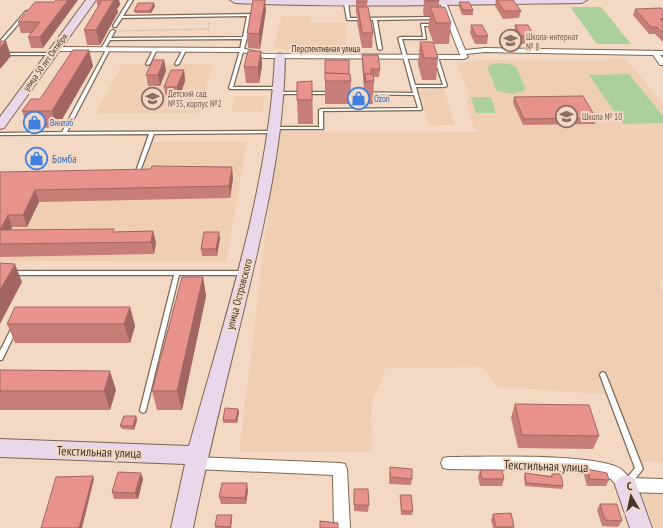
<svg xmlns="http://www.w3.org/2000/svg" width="663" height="528" font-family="'PT Sans Narrow',sans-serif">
<rect width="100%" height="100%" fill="#f3d9c4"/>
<g fill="#eecfb4">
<path d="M281,16h30l-1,7h37l-1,27 -72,-1z"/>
<path d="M626,59l37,45v176l-4,3 4,9v171l-31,-3 -18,-65 -117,-8 -13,-20 -98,1 -15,36 2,48h-134l39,-321 203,1 -8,-5 -7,-27 4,-3 -13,-34 26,-3z"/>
<path d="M122,64h91l-15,49h-102z"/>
<path d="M444,89l11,36 -26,1 -10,-36z"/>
<path d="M235,96h30l-2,16h-32z"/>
<path d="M153,142h94l-21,120 -226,-1v-39l23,-39 115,-1z"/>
<path d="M641,493l22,1v34h-8z"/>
</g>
<g fill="#accf9e">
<path d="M570,7h31l30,37h-34z"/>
<path d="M496,63l13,1 7,3 9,20v3l-12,4 -16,-3 -10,-24z"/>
<path d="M629,74l34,42v7l-40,1 -34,-49z"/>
<path d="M471,97h20l5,16h-20z"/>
</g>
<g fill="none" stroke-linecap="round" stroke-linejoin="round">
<defs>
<g id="lane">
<path d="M129,0h4l-10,16 127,-2 -3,24 -14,49h46l2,1 -2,1h-49l-1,-1 11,-38 2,-11 -132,1 -6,10h-2l-1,-1 10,-18 2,-1 2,1 -4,7 132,-1 4,-21 -125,2 -6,9h-2l-1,-1z"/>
<path d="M346,2l2,1 2,15 87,-1 2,1 -2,1 -60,1 5,29 -2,1 -2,-1 -5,-29h-26l-3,-17z"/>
<path d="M26,11l3,1 -28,32h-1v-3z"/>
<path d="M421,24h14l2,1 -2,1h-11l2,13h-24l13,46h28l-9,-28 2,-1 2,1 9,29 -2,1h-29l6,22 -1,1 -98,1v18h-51v-1l2,-1h45v-17l2,-1 97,-1 -4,-13 -70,-1 -2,-1 2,-1 69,1 -15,-55 2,-1h23z"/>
<path d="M107,48l3,1 -43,83 206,-1 2,1 -2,1 -119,1 -15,40 -2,1 -2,-1 14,-40 -149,1v-2l62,-1z"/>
<path d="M154,48l3,1 -7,15 -3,1 -1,-1z"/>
<path d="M183,49l3,1 -7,14 -3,1 -1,-1z"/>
<path d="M0,53h51l2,1 -2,1h-51z"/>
<path d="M278,92h53l2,1 -2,1h-52l-2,-1z"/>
<path d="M0,271h244l3,2 -3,2h-65l-33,135 -1,2 -2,1 -2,-1 -1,-2 34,-135h-174z"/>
<path d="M13,325h4l1,2 -15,31 -1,2h-2v-9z"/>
<path d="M603,372l2,1 1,2 37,94 -13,16 -3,1 -3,-1 -1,-2 12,-15 -35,-93 1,-2z"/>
</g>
<g id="street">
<path d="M439,0h6l20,50 20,-2 178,3v4h-3l3,3v7h-3l-7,-10 -168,-3 -19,2 2,3 -4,2 -200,-1 -22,-6 -187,-1 -4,-2 4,-2 187,1 22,6 196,1z"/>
<path d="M195,457l145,6 5,1 2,5 3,59h-16l-1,-53 -138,-6 -5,-1 -2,-5 2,-5z"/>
<path d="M448,457c35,0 148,-4 173,12 3,2 6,7 9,9l33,1v14l-37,-1 -5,-2 -10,-11 -39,-8 -124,-2 -5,-1 -2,-5 2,-5z"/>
</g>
<g id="secondary">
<path d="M86,0h10l-92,128 -4,1v-12z"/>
<path d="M230,0h357l-5,3c-116,1 -231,5 -347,0z"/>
<path d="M280,53l5,3c-1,90 -23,178 -44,265 -17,69 -34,137 -48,207h-22l14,-64 -185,-7v-18l189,7c35,-126 80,-259 86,-390z"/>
<path d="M626,475l8,3 18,50h-22l-15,-43 3,-7z"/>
</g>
</defs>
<use href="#lane" stroke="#7d6653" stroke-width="2.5"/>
<use href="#street" stroke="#7d6653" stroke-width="2"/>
<use href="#secondary" stroke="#7d6653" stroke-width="2"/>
<g stroke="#bda896" stroke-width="1" stroke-dasharray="1.5 1.5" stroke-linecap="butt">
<path d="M208,30l1,-9"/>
<path d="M118,31l90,-2"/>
</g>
<use href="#lane" fill="#fff" fill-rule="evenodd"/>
<use href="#street" fill="#fff" fill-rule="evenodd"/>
<use href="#secondary" fill="#e9d7ea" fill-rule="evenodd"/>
</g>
<g fill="#c77e78">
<path d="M96,0h23l1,5 -3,4 1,3 -18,33h-13l-3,-15 14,-23z"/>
<path d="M356,0l11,2v5l6,26 -1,15h-10l-5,-26 1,-6h-1l-1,-3z"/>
<path d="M424,0h15v7l12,16 -2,21h-15l-6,-16 2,-12h-6l-1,-4z"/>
<path d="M496,0h17l8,11 -2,7 -16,1 -8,-13z"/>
<path d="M54,2l-11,46h-12l-3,-11 3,-4h-10l-3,-11z"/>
<path d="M459,2l14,8v5h-11l-3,-8z"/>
<path d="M155,6l-4,7h-16l-1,-2z"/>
<path d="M635,9l28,1v32l-8,-8h-6l-16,-19z"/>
<path d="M266,10l-6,39 -12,-1 -1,-15z"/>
<path d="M471,25l17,11 -1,8h-12l-5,-11z"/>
<path d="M515,25l19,11 -1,8h-13l-6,-11z"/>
<path d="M420,42l18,16 -2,22h-14l-4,-16z"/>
<path d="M261,51l1,15 -3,17h-13l-2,-16z"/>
<path d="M362,55l18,14 -1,8h-5l-1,27h-8v-13h-1l-2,-28z"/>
<path d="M164,60l2,11 -6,15h-12l-2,-11z"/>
<path d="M93,66l-36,62 -29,-1 -6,-16z"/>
<path d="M184,70l1,11 -6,17h-13l-2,-11z"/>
<path d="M349,74l2,7 -1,23h-25v-23z"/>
<path d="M312,81l1,43h-15l-1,-24z"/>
<path d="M514,97l82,21 -1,6 -72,1 -10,-22z"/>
<path d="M0,172l233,6 -3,20 -191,4 -12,25h-15l-1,3 104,2 38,-1 3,12 -2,11 -154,3z"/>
<path d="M220,238l-3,18h-15l-1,-7z"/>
<path d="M203,277l3,19 -24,114h-25l-5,-19z"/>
<path d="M130,307l5,19 -5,17h-115l-8,-19z"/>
<path d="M0,370l116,20 -6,20h-110z"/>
<path d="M515,404l84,32 -6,13 -75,-1 -7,-30z"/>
<path d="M239,412l-2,11h-14v-3z"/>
<path d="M136,416l1,4 -3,10 -12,-1 -2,-3z"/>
<path d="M390,467l22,12 -1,6 -22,-1z"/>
<path d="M587,469l22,11 -3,6h-19l-3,-11z"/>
<path d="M480,470l24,9 -2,7h-22l-2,-9z"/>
<path d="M525,473l26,3 1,-2 11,12 -1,3 -37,-3 -1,-9z"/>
<path d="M143,479l-5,20h-24l-2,-7z"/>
<path d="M354,489l15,16 -1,7 -14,-1z"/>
<path d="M248,490l-2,14h-25l-2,-7z"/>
<path d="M400,495l13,16 -1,4h-11l-1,-17z"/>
<path d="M600,504l22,17 -4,6 -16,-1 -5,-16z"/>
<path d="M493,514l21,13v1h-21l-2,-8z"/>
<path d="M232,518l-1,10h-16v-2z"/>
</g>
<g fill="#a26662">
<path d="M68,0h10l-35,48 -3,-11z"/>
<path d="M113,0h6l1,5 -3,4 1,3 -18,33 -4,-15z"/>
<path d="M265,0l1,10 -6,39 -1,-15z"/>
<path d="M154,3l1,3 -4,7 -1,-2z"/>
<path d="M6,41l5,15 -11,13v-21z"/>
<path d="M89,50l4,16 -36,62 -5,-17z"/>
<path d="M261,51l1,15 -3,17 -1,-16z"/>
<path d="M164,60l2,11 -6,15 -2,-11z"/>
<path d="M184,70l1,11 -6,17 -2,-11z"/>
<path d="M232,167l1,11 -3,20 -1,-12z"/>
<path d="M35,190l4,12 -12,25 -4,-12z"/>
<path d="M8,215l4,12 -7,15 -5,-12z"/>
<path d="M153,231l3,12 -2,11 -3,-12z"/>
<path d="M219,232l1,6 -3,18 -1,-7z"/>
<path d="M15,264l7,18 -22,42v-34z"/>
<path d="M203,277l3,19 -24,114 -5,-19z"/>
<path d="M130,307l5,19 -5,17 -6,-19z"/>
<path d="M110,371l6,19 -6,20 -6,-19z"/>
<path d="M238,409l1,3 -2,11 -1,-3z"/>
<path d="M136,416l1,4 -3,10 -1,-4z"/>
<path d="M141,473l2,6 -5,20 -3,-6z"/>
<path d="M93,476l1,3 -12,49h-3z"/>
<path d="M247,483l1,7 -2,14 -1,-6z"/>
<path d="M232,515v3l-1,10h-1z"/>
</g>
<g fill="#e7928c" stroke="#a26662">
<path d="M56,0h12l-28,37h-12l12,-15h-22l17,-20h19z"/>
<path d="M102,0h12l-18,30h-12z"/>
<path d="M253,0h12l-6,34 -12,-1z"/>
<rect x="357" y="0" width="10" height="2"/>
<path d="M425,0h14v1h-13z"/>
<path d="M497,0h16l8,11h-17z"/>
<path d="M459,2h10l4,8h-10z"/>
<path d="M138,3h16l-4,8h-16z"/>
<path d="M358,7h10l5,26h-11z"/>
<path d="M430,7h15l6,16h-15z"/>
<path d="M661,8l2,2v9h-3l3,2v12l-6,-6h-6l-16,-18z"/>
<path d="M471,25h11l6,11h-12z"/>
<path d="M515,25h13l6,11h-13z"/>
<path d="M0,41h6l-6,7z"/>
<path d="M420,42h13l5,16h-14z"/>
<path d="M73,50h16l-37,61h-30l9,-12h9z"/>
<path d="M248,51h13l-3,16h-14z"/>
<path d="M362,55h16l2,14h-9v5h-6v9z"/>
<path d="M153,60h11l-6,15h-12z"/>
<path d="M325,60h24v14l-24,-1z"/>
<path d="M171,70h13l-7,17h-13z"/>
<path d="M325,73l25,1 1,7h-26z"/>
<path d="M365,74h8l1,7h-8z"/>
<path d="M312,81v19h-15v-18z"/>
<path d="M583,96l13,22 -72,1 -10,-22z"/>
<path d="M152,166l80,1 -3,19 -194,4 -12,25h-15l-8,15v-58l151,-3z"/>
<path d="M114,229l-1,3 40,-1 -2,11 -151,2v-14z"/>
<path d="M204,232h15l-3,17h-15z"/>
<path d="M0,263l15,1 -15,26z"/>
<path d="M182,277h21l-26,114h-25z"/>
<path d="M15,307h115l-6,17h-117z"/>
<path d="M0,370l110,1 -6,20h-104z"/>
<path d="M515,404l74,1 10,31 -77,-1z"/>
<path d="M225,408l13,1 -2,11h-13z"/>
<path d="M124,416h12l-3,10h-13z"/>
<path d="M390,467l22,2v10l-22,-2z"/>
<path d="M587,469l20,4 2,7 -19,-1z"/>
<path d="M480,470h22l2,9h-22z"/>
<path d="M118,472l23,1 -6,20 -23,-1z"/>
<path d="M525,473l27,4v-3h9l2,12 -37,-3z"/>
<path d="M93,476l-14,52h-38l15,-51z"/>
<path d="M222,483h25l-2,15 -26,-1z"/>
<path d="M354,489h14l1,16h-15z"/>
<path d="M400,495h11l2,16h-11z"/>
<path d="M600,504h17l5,17 -17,-1z"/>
<path d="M511,513l3,14h-18l-3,-13z"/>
<path d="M217,515h15l-2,12 -15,-1z"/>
<path d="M320,521l18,2v5h-18z"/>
</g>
<defs>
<symbol id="school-ring" viewBox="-11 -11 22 22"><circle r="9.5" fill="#f3d9c4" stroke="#8d6e63" stroke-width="1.5"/><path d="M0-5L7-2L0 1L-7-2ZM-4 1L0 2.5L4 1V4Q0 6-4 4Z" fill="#8d6e63"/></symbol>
<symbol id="shop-ring" viewBox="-11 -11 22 22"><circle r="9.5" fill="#f3d9c4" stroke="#3f7fe0" stroke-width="1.5"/><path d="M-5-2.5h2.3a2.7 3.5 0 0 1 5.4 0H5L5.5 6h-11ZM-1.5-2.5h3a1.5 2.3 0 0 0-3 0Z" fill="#3f7fe0"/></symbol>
</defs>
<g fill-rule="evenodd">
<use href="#school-ring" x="498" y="28" width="25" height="25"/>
<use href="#school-ring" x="140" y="86" width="25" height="25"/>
<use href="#shop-ring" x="346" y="86" width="25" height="25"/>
<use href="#school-ring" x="554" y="104" width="25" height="25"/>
<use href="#shop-ring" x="22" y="110" width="25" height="25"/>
<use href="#shop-ring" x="24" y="146" width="25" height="25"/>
</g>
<g text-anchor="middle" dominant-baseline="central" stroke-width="4" stroke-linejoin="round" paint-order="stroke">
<g font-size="9" fill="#785e54" stroke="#f3d9c4" text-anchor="start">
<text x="526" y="36">Школа-интернат<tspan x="526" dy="10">№ 8</tspan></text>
<text x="168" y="93">Детский сад<tspan x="168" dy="10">№35, корпус №2</tspan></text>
<text x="582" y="116">Школа № 10</text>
</g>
<g font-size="9" fill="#41372e" stroke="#f3d9c4">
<text x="326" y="48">Перспективная улица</text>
<text transform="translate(45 62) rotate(-54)">улица 50 лет Октября</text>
</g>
<g font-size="9" fill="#366cbe" stroke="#f3d9c4" text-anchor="start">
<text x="374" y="98">Ozon</text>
<text x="50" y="122">Винлаб</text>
</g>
<g font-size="11" fill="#366cbe" stroke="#f3d9c4" text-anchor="start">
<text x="52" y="159">Бомба</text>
</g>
<g font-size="11" fill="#41372e" stroke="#f3d9c4">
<text transform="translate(239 294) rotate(-75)">улица Островского</text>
</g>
<g font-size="13" fill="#41372e" stroke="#f3d9c4">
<text transform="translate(99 452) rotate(2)">Текстильная улица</text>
<text transform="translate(546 466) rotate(2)">Текстильная улица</text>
</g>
</g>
<g transform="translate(631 496) rotate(351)" stroke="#f3d9c4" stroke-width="3" paint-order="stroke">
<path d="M0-3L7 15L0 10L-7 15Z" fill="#41372e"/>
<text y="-6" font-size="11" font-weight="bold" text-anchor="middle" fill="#41372e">С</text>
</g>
</svg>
